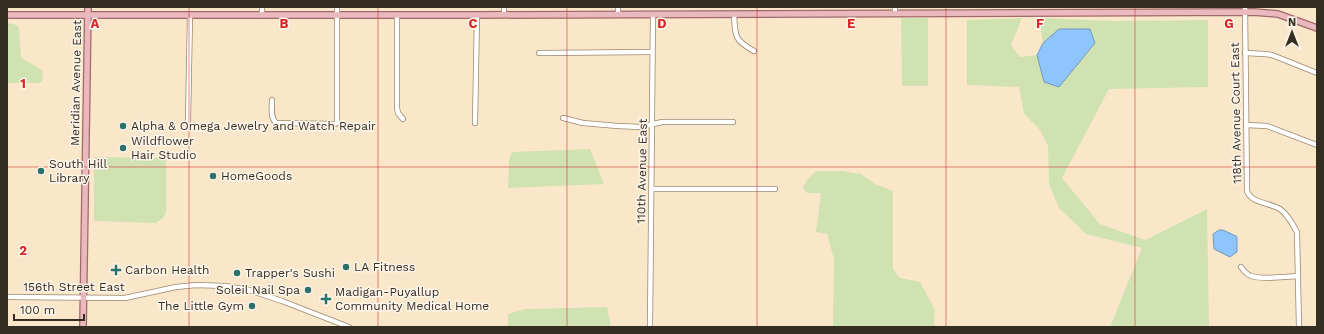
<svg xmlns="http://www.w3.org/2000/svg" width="1324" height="334" font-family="'Work Sans',sans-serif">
<rect width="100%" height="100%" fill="#fae7c9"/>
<g fill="#d1e2b2">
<path d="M901,18h27v68h-26z"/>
<path d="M1022,18l-11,27 9,12 17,-2 7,27 42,-27 9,-12 -5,-14h-31l-16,14 -4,-25 74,3 95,-1v67l-99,2 -47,89 38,46 45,16 62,-31 2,118h-99l32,-79 -56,-14 -27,-26 -10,-24 -1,-38 -8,-16 -16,-16 -5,-27 -52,-2v-65z"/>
<path d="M7,23l7,1 5,4 2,29c6,6 17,8 22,15l-1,9 -3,2h-32z"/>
<path d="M590,149l14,35 -96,4 1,-28 3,-8z"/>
<path d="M94,157l72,1v55l-3,5 -7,5 -62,-2z"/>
<path d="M816,171h26l19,3 14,10 18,7v78l7,9 20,4 15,28 -1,14 2,3h-103l1,-68 -7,-25 -11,-2 5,-39h-14l-4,-5 3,-7z"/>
<path d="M607,307l4,20h-103v-13l17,-5z"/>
</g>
<g fill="#8fc5fd" stroke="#7497bb">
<path d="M1059,29h31l5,14 -36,44 -15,-5 -7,-27 6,-12z"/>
<path d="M1219,230h4l13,6 1,2v14l-7,5 -16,-8 -1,-15z"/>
</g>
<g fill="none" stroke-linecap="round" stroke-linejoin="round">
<defs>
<g id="minor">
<path d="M262,7v8"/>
<path d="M895,7v6"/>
<path d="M1245,7l2,184c4,12 23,12 33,18 8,6 12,14 17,23l2,95"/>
<path d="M734,14c1,22 0,26 20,37"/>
<path d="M397,15v93l1,5 5,6"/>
<path d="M504,15v-8"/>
<path d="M618,15v-8"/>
<path d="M539,53l113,-1"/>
<path d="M1245,53l20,1 7,1 45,18"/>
<path d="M272,100c0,7 -2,17 4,23l59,1 2,-1v-116"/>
<path d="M563,118l20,5 35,3 23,1 21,-5h71"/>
<path d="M188,122l2,-107"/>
<path d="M475,123l2,-108"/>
<path d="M1246,125l21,1 50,19"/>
<path d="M652,189h123"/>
<path d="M1241,267c3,4 5,7 10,9 12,4 34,1 47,0"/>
<path d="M7,297l118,1 51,-11 20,-2 30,1 23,4 33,11 67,26"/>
<path d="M650,327l3,-313"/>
</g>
<g id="major">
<path d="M7,15h470l776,-3 25,2 39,14"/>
<path d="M83,327l5,-320"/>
</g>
</defs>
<use href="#minor" stroke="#99876c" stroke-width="6"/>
<use href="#major" stroke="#a1696a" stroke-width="8"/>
<use href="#minor" stroke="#fff" stroke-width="4.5"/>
<use href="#major" stroke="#e9b9be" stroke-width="5.5"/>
</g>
<path fill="none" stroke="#d62828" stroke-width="1" stroke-opacity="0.55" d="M189,7v320M378,7v320M567,7v320M757,7v320M946,7v320M1135,7v320M7,167h1310"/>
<g fill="#2a726b" stroke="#fef6ea" stroke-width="1.5">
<circle cx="123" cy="126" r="4"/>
<circle cx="123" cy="148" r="4"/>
<circle cx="41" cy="171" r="4"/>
<circle cx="213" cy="176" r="4"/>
<circle cx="346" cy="267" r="4"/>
<path d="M114 264h4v4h4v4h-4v4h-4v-4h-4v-4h4z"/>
<circle cx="237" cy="273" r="4"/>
<circle cx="308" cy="290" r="4"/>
<path d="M324 293h4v4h4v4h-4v4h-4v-4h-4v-4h4z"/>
<circle cx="252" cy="306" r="4"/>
</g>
<g text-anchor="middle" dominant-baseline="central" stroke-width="3" stroke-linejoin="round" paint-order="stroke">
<g font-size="12" fill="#342d21" stroke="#fef6ea">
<text transform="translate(76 83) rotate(-89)">Meridian Avenue East</text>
<text transform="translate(1236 113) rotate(-91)">118th Avenue Court East</text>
<text transform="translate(642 171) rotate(-89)">110th Avenue East</text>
<text x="74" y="287">156th Street East</text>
</g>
<g font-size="12" fill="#342d21" stroke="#fef6ea" text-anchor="start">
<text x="131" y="126">Alpha &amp; Omega Jewelry and Watch Repair</text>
<text x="131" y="141">Wildflower<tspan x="131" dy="14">Hair Studio</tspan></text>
<text x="49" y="164">South Hill<tspan x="49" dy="14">Library</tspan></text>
<text x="221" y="176">HomeGoods</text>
<text x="354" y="267">LA Fitness</text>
<text x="125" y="270">Carbon Health</text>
<text x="245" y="273">Trapper's Sushi</text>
<text x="300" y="290" text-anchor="end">Soleil Nail Spa</text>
<text x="335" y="292">Madigan-Puyallup<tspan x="335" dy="14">Community Medical Home</tspan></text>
<text x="244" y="306" text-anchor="end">The Little Gym</text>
</g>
</g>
<g font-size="13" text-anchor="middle" font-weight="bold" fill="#d62828" stroke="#fef6ea" stroke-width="3" stroke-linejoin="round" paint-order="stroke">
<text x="95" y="28">A</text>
<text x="284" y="28">B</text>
<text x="473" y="28">C</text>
<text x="662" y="28">D</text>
<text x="851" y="28">E</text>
<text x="1040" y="28">F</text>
<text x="1229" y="28">G</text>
<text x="23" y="88">1</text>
<text x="23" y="255">2</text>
</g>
<rect width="1324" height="334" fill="none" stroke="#342d21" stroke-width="16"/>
<g transform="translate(1292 32)" stroke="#fef6ea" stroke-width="3" paint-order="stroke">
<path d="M0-3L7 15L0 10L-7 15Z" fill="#342d21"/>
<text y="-6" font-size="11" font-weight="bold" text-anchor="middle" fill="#342d21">N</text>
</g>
<path d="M14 314v6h70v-6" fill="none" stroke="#342d21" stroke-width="2"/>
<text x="20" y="314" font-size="12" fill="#342d21" stroke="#fef6ea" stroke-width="3" paint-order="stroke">100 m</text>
</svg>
